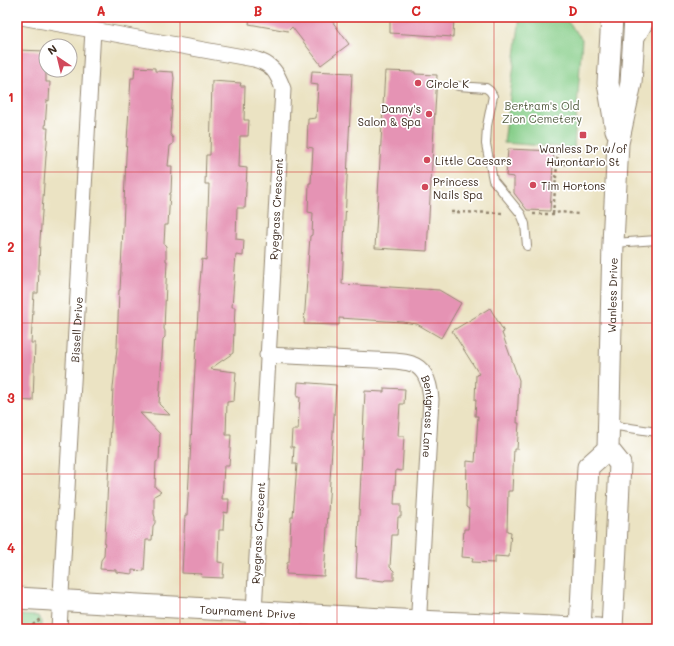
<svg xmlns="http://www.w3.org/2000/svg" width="674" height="646" font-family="Mali,sans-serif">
<rect width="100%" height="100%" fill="#fff"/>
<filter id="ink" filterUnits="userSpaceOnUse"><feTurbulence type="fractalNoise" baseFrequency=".025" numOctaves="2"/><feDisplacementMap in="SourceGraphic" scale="8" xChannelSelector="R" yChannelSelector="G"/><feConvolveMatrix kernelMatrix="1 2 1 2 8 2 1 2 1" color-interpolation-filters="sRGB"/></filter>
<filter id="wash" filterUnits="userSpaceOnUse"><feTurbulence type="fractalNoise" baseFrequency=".012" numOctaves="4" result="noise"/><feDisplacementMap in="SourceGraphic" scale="16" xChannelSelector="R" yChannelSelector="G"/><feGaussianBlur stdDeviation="0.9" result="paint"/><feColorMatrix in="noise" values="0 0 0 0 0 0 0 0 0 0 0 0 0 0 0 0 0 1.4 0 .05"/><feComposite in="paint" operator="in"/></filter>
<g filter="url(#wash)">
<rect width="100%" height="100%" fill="#ebe3c3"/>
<g fill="#85cd88" stroke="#607c53">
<path d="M520,17h44l18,22 -8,109 -70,-5z"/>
<path d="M17,615l21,1 3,5v8h-24z"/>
</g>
<g id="blocks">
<g fill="#e593b4">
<path d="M250,17h79l20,27 -28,21 -29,-38 -4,4 -39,-7z"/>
<path d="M390,17h64l-1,20 -63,-4z"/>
<path d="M17,50l29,1v31h4l-1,19 -2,-1 -2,28h3l-8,112 -2,53h-4l-3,50h4l-2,58 -16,-1z"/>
<path d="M135,67l20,1v3l18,1 1,6 -4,56 3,4v6l-3,2 -2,20h4l-1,27h-1l-2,32h-3l-1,19 2,2v15h1l-3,68 1,2v6l-2,2 -4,65 11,11 -30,-2 20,21 -1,26 -3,2 -1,25 6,5 -7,4v18l1,3v6l-2,3 -1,14h-6l-2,31 -12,-1v4l-16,-2v-2l-16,-1 1,-9 3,-4 9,-168 4,-40 2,-58h1l3,-62 3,-72 5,-78h3z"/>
<path d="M312,71l40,2 -10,211 97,6 22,13 -20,35 -24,-14 -15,-2 -63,-4v7l-35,-1 6,-88 2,-1 1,-22 -5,-1 1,-29h2l2,-35 -6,-1 1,-28 8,-1 2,-33 -7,-1z"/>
<path d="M385,71l30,1v2l22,1 -10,176 -52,-3z"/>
<path d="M212,81l29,2 -1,3h5l-1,34h5l-1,16h-8l-1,31 8,1 -2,40h-8l-1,31 8,1 -1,16 -7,-1 -4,52h3l-2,46 -23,16 26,3 -2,29 -7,1 -1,33h5l-2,31h-5l-2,33h7l-1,14 -4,-1 -1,18h-4l-1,32 6,1 -1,15 -22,-1 1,-3 -20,-1 3,-58h2l12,-222 3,-34 4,1 3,-76h-4l1,-29h4z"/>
<path d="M508,149l46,2 -4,60 -23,-1 -13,-17v-16l-8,-1z"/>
<path d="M490,308l14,24 -2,1 17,47 -2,43h2l-2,26h-3l-2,42h-4l-1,40 4,1 -2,25 -14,-1v7l-23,-1 1,-4 -11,-1 2,-28h4l1,-20 -3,-2 1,-46 8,1 3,-46h-3l1,-16h-1l1,-25 3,-1 -27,-43z"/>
<path d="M298,382l38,3 -12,191 -38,-2 1,-11 2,-1 2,-45h2l4,-53h-4l1,-17h-3l1,-17h6l2,-33h-3z"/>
<path d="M384,388l21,1 -1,15h-4l-2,32h6l-2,35 -6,-1 -2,34h7v13h-3l-1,18h-5l-2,32 4,4v9h-9l-1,1 -28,-3 9,-187 19,1z"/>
</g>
</g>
</g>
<g filter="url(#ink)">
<use href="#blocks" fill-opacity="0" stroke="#938670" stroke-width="1"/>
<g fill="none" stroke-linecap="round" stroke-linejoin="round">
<defs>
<g id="lane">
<path d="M458,86l28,2 4,3 3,5 -6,30 -1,18 7,36 28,34 4,10 2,22"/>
<path d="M614,243l43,-3"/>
<path d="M610,425l47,7"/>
</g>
<g id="street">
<path d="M21,17l233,42c18,5 23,13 29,30l-30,540"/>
<path id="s1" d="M267,355l129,6c5,1 11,1 16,3 15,5 18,22 19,35l-13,230"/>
<path id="s2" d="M59,629l34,-599"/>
</g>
<g id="secondary">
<path d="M612,17l-4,66 8,47"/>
<path id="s3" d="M17,598l401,23 181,8"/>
<path d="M580,629l8,-162 20,-18"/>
<path id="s4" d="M612,629l8,-165 -12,-15 5,-206 5,-100 13,-60 4,-66"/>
</g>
<path id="primary" d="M635,34l10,-17"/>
</defs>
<use href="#lane" stroke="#938670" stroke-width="10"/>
<use href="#street" stroke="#938670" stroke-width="17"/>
<use href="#secondary" stroke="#938670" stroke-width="23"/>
<use href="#primary" stroke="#938670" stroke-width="24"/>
<g stroke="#938670" stroke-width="2.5" stroke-dasharray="3 3" stroke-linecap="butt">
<path d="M557,164h30"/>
<path d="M451,212l53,1"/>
<path d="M533,214h20l7,-2 18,2"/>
<path d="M553,214l5,-62"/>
<path d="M28,629l12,-10"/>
</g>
<use href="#lane" stroke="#fff" stroke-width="8"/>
<use href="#street" stroke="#fff" stroke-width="15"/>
<use href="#secondary" stroke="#fff" stroke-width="21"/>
<use href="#primary" stroke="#fff" stroke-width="22"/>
</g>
</g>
<path fill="none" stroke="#d62828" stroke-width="1" stroke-opacity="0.55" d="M180,17v612M337,17v612M494,17v612M17,172h640M17,323h640M17,474h640"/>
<g fill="#d1495b" stroke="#fff" stroke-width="1.5">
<circle cx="418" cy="83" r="4"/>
<circle cx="429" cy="114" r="4"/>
<rect x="579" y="131" width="8" height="8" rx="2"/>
<circle cx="427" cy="160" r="4"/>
<circle cx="533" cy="185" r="4"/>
<circle cx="425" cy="187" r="4"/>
</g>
<g text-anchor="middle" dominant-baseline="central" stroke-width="3.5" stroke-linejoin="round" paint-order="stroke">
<g font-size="11" fill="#3b2a1e" stroke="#fff" text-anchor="start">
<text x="426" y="83">Circle K</text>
<text x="421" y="108" text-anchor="end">Danny's<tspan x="421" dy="13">Salon &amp; Spa</tspan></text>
<text x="583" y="148" text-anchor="middle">Wanless Dr w/of<tspan x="583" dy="13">Hurontario St</tspan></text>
<text x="435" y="160">Little Caesars</text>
<text x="433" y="181">Princess<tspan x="433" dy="13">Nails Spa</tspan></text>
<text x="541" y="185">Tim Hortons</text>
</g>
<g font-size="11" fill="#515b3e" stroke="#fff">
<text x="542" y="105">Bertram's Old<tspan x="542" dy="13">Zion Cemetery</tspan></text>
</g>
<g font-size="11" fill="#3b2a1e" stroke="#fff">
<text transform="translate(276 209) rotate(-87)">Ryegrass Crescent</text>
<text stroke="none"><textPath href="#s4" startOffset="338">Wanless Drive</textPath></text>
<text stroke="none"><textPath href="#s2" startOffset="300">Bissell Drive</textPath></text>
<text stroke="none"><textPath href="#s1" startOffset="205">Bentgrass Lane</textPath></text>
<text transform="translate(258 533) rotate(-87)">Ryegrass Crescent</text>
<text stroke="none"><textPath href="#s3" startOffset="231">Tournament Drive</textPath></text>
</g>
</g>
<rect width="674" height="646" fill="none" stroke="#fff" stroke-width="44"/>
<g transform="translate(58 58) rotate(325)"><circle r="19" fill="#ffffff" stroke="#b1aaa5"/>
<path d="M0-3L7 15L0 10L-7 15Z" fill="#d1495b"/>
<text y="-6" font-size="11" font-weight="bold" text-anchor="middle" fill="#3b2a1e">N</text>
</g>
<rect x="22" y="22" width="630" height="602" fill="none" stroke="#d62828" stroke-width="1.5"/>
<g font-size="13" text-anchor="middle" font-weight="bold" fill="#d62828">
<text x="101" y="16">A</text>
<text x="258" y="16">B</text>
<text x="416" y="16">C</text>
<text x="573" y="16">D</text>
<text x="11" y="102">1</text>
<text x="11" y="252">2</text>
<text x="11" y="403">3</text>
<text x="11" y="553">4</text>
</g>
</svg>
